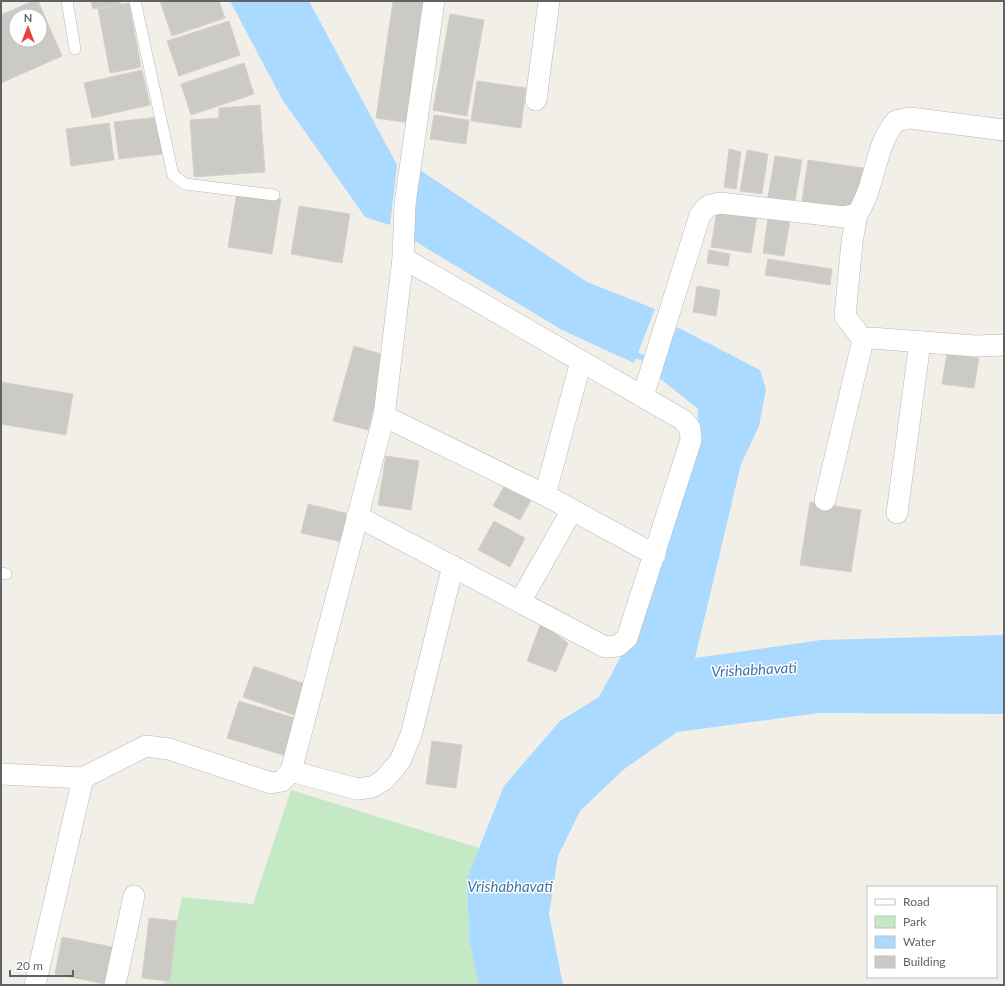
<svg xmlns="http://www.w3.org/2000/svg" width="1005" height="986" font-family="Lato,sans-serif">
<rect width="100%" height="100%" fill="#f1efe8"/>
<path fill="#c5e8c5" d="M291,790l188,58 -12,30 2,62 10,45h-315l18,-88 71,7z"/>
<g fill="#aadaff">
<path d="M230,1h79l88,164 -7,60 -25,-8 -83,-118z"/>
<path d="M417,168l170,114 68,27 -21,54 -72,-33 -154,-93z"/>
<path d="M677,327l83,43 6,19 -7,37 -18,38 -46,194 126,-18 183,-5v79l-185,-1 -142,19 -54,38 -43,41 -22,45 -9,58 14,71h-84l-10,-45 -2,-62 37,-92 56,-65 39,-24 47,-87 50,-157 2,-44 -41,-33z"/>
</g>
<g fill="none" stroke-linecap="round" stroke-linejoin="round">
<path stroke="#aadaff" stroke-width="6" d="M631,353l19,8"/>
</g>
<g fill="#cccac5" stroke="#d6d1c6" fill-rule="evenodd">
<path d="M33,1h5l24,55 -61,27v-68zM16,16h24v24h-24z"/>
<path d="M91,1h29l1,3 -28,5z"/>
<path d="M160,1h59l6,17 -53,18z"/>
<path d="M393,1h35l-18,122 -34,-5z"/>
<path d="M129,3l12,64 -31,6 -12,-64z"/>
<path d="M450,14l34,6 -17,96 -34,-6z"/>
<path d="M229,21l11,34 -61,21 -12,-35z"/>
<path d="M244,63l10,31 -63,21 -10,-31z"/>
<path d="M142,70l8,35 -58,13 -8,-35z"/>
<path d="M477,81l49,7 -5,40 -50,-7z"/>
<path d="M260,105l5,67 -71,5 -4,-57 29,-2v-10z"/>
<path d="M434,115l35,5 -3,24 -36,-5z"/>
<path d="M159,117l5,37 -45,5 -5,-37z"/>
<path d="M109,123l5,37 -43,6 -5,-37z"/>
<path d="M729,149l12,3 -5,37 -12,-2z"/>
<path d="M747,150l21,4 -6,40 -22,-3z"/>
<path d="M775,156l27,4 -7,41 -27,-4z"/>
<path d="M808,160l55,8 -7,42 -54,-9z"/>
<path d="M237,192l44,7 -9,55 -44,-7z"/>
<path d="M718,204l40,6 -7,43 -40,-6z"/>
<path d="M299,206l51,8 -8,49 -51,-9z"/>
<path d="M769,211l22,4 -7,41 -21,-3z"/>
<path d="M709,250l21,4 -2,12 -21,-3z"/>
<path d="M768,259l64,10 -2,16 -65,-10z"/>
<path d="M697,286l23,4 -4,26 -23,-4z"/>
<path d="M354,346l34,10 -20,74 -35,-9z"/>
<path d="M947,354l32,4 -5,30 -32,-4z"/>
<path d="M1,382l72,12 -7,41 -65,-11z"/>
<path d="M386,456l33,5 -8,49 -33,-5z"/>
<path d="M507,481l27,14 -14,25 -27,-14z"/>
<path d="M810,502l51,8 -10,62 -51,-7z"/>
<path d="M308,504l41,10 -7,28 -41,-9z"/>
<path d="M494,521l31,17 -15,29 -32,-17z"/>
<path d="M541,623l27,20 -12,29 -29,-11z"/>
<path d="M254,666l57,20 -11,31 -57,-20z"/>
<path d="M239,701l62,19 -11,37 -63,-19z"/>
<path d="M432,741l30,4 -6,43 -30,-4z"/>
<path d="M149,918l28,3 -7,60 -28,-3z"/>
<path d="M62,937l55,11 -7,37 -55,-11z"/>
</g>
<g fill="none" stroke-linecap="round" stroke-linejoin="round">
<defs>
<g id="service">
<path d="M67,1l8,48"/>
<path d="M135,1l38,174 12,9 89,11"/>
<path d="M1,573l5,1"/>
</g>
<g id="minor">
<path d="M536,100l13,-99"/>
<path d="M857,214l-5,28 -7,74 18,24 8,-2 104,8 29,-1"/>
<path d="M643,396l57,-181 8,-9 12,-3 124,14 13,-3c19,-28 17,-68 39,-93l14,-3 94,12"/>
<path d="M384,416l161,79 110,60"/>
<path d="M545,495l36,-134"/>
<path d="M825,500l38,-160"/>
<path d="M897,513l23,-171"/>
<path d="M357,516l248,131 13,-1 9,-8 64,-198 -1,-12 -7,-8 -280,-162"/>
<path d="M520,602l52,-92"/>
<path d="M291,771l66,18 15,-2 12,-7 16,-19 11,-26 42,-169"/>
<path d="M1,774l82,4 63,-32 23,3 102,34 11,-2 9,-10 93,-355 19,-158 2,-54 29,-203"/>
<path d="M35,985l48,-207"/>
<path d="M115,985l19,-89"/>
</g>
</defs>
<use href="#service" stroke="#b5b8bc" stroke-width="12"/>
<use href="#minor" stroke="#b5b8bc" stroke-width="22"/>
<use href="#service" stroke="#fff" stroke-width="11"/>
<use href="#minor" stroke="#fff" stroke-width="21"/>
</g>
<g text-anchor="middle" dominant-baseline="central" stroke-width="3" stroke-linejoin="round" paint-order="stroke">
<g font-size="15" font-style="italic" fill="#4174aa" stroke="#fff">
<text transform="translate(754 669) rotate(-3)">Vrishabhavati</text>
<text x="510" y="886">Vrishabhavati</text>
</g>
</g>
<rect width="1005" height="986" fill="none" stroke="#5f6368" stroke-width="4"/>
<rect x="867" y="886" width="130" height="92" fill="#ffffff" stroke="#bfc1c3"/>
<rect x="875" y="899" width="20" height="6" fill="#ffffff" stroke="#bfc1c3"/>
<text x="903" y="906" font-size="12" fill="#5f6368">Road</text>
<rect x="875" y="916" width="20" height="12" fill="#c5e8c5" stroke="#bfc1c3"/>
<text x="903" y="926" font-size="12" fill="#5f6368">Park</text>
<rect x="875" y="936" width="20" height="12" fill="#aadaff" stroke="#bfc1c3"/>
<text x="903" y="946" font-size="12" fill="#5f6368">Water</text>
<rect x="875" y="956" width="20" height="12" fill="#cccac5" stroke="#bfc1c3"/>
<text x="903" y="966" font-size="12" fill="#5f6368">Building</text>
<g transform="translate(28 28)"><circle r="19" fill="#ffffff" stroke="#bfc1c3"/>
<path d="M0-3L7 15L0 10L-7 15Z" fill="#ea4335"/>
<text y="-6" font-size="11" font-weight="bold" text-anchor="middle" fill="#5f6368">N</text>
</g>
<path d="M10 970v6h63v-6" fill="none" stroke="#5f6368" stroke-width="2"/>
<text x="16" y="970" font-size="12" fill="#5f6368" stroke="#ffffff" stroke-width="3" paint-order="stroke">20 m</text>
</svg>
